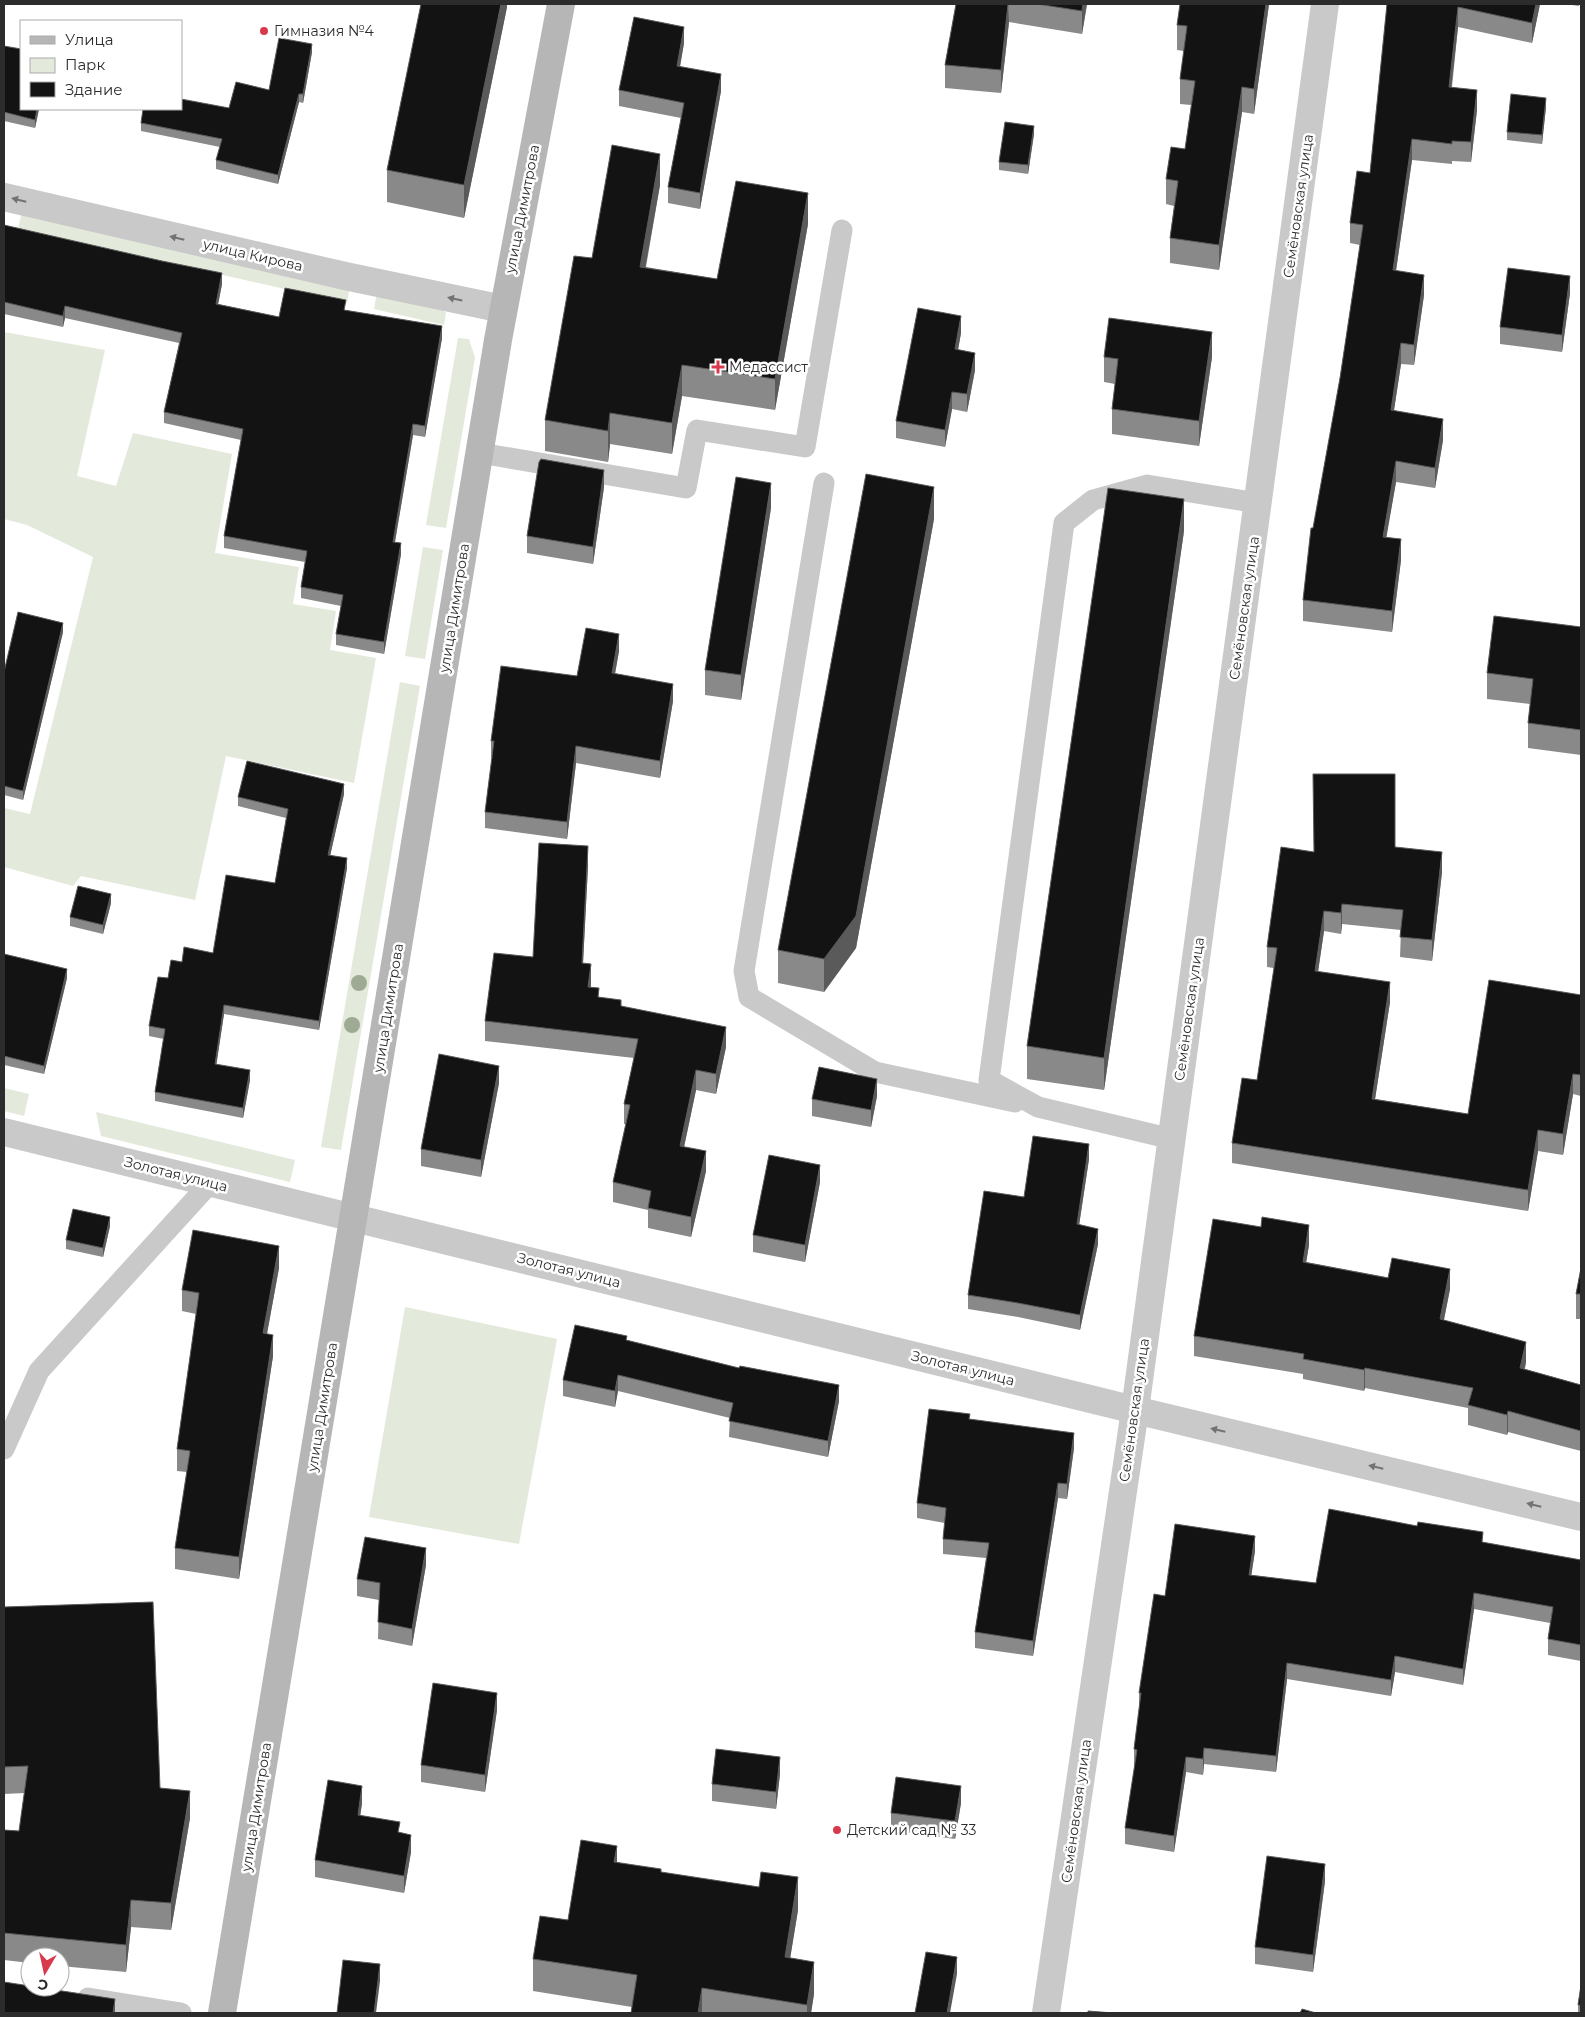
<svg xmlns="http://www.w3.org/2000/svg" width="1585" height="2017" font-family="Montserrat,sans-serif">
<rect width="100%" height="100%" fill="#fff"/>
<g fill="#e3e9db">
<path d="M23,206l328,75 -4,22 -329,-74z"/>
<path d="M378,287l54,13 14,13 -2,12 -70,-16z"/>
<path d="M4,332l101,18 -28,126 39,10 17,-53 99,21 -17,99 84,14 -6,37 43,7 -6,39 46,8 -22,125 -128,-27 -31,144 -114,-24 -8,10 -69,-19v-59l26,6 63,-257 -66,-32 -23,-6z"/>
<path d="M458,338l11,1 6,19 -29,170 -20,-3z"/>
<path d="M423,547l20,3 -18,109 -20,-3z"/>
<path d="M400,682l20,4 -79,464 -20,-3z"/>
<path d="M4,1088l25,6 -5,22 -20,-5z"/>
<path d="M96,1112l199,48 -5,22 -189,-46z"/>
<path d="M405,1307l152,32 -38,205 -150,-27z"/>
</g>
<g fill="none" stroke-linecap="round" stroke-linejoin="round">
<g stroke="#c9c9c9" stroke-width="21">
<path d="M480,453l206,35 11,-58 108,17 37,-217"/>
<path d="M824,483l-80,488 5,26 126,75 140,30"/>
<path d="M1172,1139l-134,-32 -49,-27 75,-557 29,-23 54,-15 111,18"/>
<path d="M4,1449l35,-78 172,-189"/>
<path d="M88,1998l93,15"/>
</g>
<g stroke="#c9c9c9" stroke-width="28">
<path d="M4,197l341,79 158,33"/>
<path d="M1135,1410l190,-1406"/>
</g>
<g stroke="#c9c9c9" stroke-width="28">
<path d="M4,1132l1131,278 446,107"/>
<path d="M1046,2013l89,-603"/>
</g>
<path stroke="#b6b6b6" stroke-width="28" d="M222,2013l276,-1673 63,-336"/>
</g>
<g fill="#9faa94">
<circle cx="359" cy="983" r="8"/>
<circle cx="352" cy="1025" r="8"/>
</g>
<g fill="#898989">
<path d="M507,4v3l-43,211 -77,-16v-32z"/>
<path d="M956,4h131l-5,30 -73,-12 -8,71 -56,-5v-23z"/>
<path d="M1269,4l-15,110 -12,-2 -23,158 -49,-7v-25l4,-32 -8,-2v-25l19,-30 6,-44 -11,-1v-25l4,-28 -7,-1v-25z"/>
<path d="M1387,4h153l-8,39 -74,-16 -6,60 25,23 -6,52 -19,-1v3l-40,-4 -16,111 28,24 -10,70 -13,-1 -7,46 49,30 -8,48 -39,-6 -10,55 15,23 -9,72 -89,-11v-21l10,-72 27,-150 20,-133 -10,-2v-20l20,-50z"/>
<path d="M1565,4h14v2z"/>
<path d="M684,43l-4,24 41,24 -21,118 -32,-6v-16l13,-69 -62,-12v-16z"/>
<path d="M4,46l17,63h18l-4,19 -31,-7z"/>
<path d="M312,52l-9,51 -4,-1 -21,82 -62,-15v-9l4,-13 -79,-16v-8l88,-15 40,-18z"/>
<path d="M1546,107l-4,37 -35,-4v-8z"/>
<path d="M1034,134l-6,40 -29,-4v-8z"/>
<path d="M660,185l-14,82 71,12 91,-55 -33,186 -93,-14 -10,58 -62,-10 -2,18 -63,-11v-31l47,-162z"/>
<path d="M4,225l218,59 -4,20 61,13 67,-7 96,28 -17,99 -12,-2 -18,107 6,12 -17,100 -48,-9v-11l5,-28 -40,-8v-11l4,-25 -81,-14v-12l17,-96 -77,-17v-11l15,-69 -114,-25 -2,9 -59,-13z"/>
<path d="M1570,293l-8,59 -62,-8v-17z"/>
<path d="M961,333l-3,17 17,20 -8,42 -15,-3 -7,38 -49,-9v-17z"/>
<path d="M1104,357h108l-13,89 -87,-12v-25l3,-25 -11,-2z"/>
<path d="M604,487l-11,77 -66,-11v-17z"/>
<path d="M771,508l-30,192 -36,-5v-25z"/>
<path d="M934,519l-78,429 -32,44 -46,-9v-33z"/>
<path d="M1184,531l-80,559 -77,-11v-33z"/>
<path d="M1581,627v128l-53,-7v-25l2,-19 -43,-5v-26z"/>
<path d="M63,632l-40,168 -19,-5v-123z"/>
<path d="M619,651l-4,23 58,27 -13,77 -84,-15 -9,76 -82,-11v-16l7,-55h-1v-16l86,-65z"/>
<path d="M344,794l-14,62 17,12 -28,162 -95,-16 -8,51 34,15 -7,38 -88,-17v-9l9,-53 -15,-3v-10l19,-48 14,-16 31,-9 62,-70 11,-65 -48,-12v-9z"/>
<path d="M1395,847l47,25 -10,89 -32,-4 1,-27 -59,-6 -1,10 -17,-3 -6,41 72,30 -15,97 93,15 113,-119v101l-8,-2 -10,61 -25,-4 -10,60 -296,-48v-20l25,-63 17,-112 -7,-1v-20l47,-95z"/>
<path d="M588,866l-5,97 8,21v4l8,9 127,50 -10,47 -20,-4 -12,57 22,24 -15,66 -43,-9v-18l-35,-8v-20l13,-58h-2v-20l10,-46 -149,-17v-20l48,-64z"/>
<path d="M111,903l-8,31 -33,-8v-9z"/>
<path d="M4,954l63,24 -23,96 -40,-9z"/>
<path d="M499,1083l-18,94 -60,-11v-17z"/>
<path d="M877,1096l-6,31 -59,-11v-17z"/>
<path d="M1089,1159l-10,66 19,19 -18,86 -62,-13 -50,-8v-14l56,-98z"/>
<path d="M820,1182l-15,80 -52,-10v-17z"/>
<path d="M110,1226l-7,31 -37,-8v-9z"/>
<path d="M1309,1245l-3,17 144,27 -6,31 82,42 -1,7 56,16v66l-73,-19 -1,3 -39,-10v-17l-103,-20 -1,3 -61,-12v-5l-109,-18v-20z"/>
<path d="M279,1268l-12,66 6,22 -34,223 -64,-10v-21l12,-76 -10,-1v-22l19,-135 -14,-3v-21z"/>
<path d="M1581,1268v51h-5v-25z"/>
<path d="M627,1340l212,61 -11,56 -99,-20 1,-19 -112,-27 -3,16 -52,-11v-16z"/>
<path d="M970,1419l104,29 -7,51 -9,-1 -25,158 -58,-8v-16l11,-74 -43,-4v-15l2,-16 -28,-5v-15z"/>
<path d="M1483,1543l98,17v101l-33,-6v-16l2,-16 -76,-14 -11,76 -68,-13 -4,24 -104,-17 -11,93 -72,-8 -1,11 -17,-3 -12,80 -49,-8v-16l10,-63h-1v-16l5,-40v-16l26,-97 90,-45 -4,24 65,8z"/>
<path d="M426,1565l-14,81 -34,-7 1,-39 -22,-4v-17z"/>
<path d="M4,1607l156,181 30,30 -19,112 -40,-3 -5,45 -66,-6v-9h-30v6l-26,-3v-130l15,1 6,-38 -21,1z"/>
<path d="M497,1710l-12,82 -64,-10v-17z"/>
<path d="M780,1774l-4,35 -64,-8v-17z"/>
<path d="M362,1803l-2,12 40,18 11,19 -7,41 -89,-16v-17z"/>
<path d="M961,1803l-6,36 -64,-9v-17z"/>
<path d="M617,1862l44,10 137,38 -8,48 24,36 -3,19h-180l1,-6 -99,-16v-32l35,-39z"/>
<path d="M1325,1881l-12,91 -58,-8v-17z"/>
<path d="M1581,1985v28h-3v-8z"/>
</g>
<g fill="#5a5a5a">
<path d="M501,4h6v3l-43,211v-33z"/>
<path d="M1008,4l1,18 -8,71v-23z"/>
<path d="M1083,4h4l-5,30v-23z"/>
<path d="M1266,4h3l-15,110v-25z"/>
<path d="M1536,4h4l-8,39v-20z"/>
<path d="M1458,7v20l-9,80v-20z"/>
<path d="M684,27v16l-7,40v-17z"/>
<path d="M312,44v8l-9,51v-9z"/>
<path d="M721,74v17l-21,118v-16z"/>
<path d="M1242,87v25l-23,158v-25z"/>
<path d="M1477,90v20l-6,52v-20z"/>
<path d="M299,94v8l-21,82v-9z"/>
<path d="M1546,98v9l-4,37v-9z"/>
<path d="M37,109h2l-4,19v-8z"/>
<path d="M1034,126v8l-6,40v-9z"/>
<path d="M1412,139v21l-19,131v-21z"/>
<path d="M660,154v31l-20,112v-30z"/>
<path d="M808,193v31l-33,186v-31z"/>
<path d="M222,273v11l-6,31v-11z"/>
<path d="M1424,275v20l-10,70v-20z"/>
<path d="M1570,276v17l-8,59v-17z"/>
<path d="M65,306v12l-2,9v-11z"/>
<path d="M961,316v17l-6,33v-17z"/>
<path d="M442,326v12l-17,99v-11z"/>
<path d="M1212,332v25l-13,89v-25z"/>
<path d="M1401,343v21l-10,66v-20z"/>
<path d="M975,353v17l-8,42v-18z"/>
<path d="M682,365v31l-10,58v-31z"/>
<path d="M952,392v17l-7,38v-17z"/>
<path d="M610,413v31l-2,18v-31z"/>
<path d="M1443,419v21l-8,48v-20z"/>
<path d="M413,424v11l-20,118v-11z"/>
<path d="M1396,461v21l-13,75v-20z"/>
<path d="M604,470v17l-11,77v-17z"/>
<path d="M771,483v25l-30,192v-25z"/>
<path d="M934,487v32l-78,429 -32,44v-33z"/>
<path d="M1184,499v32l-80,559v-32z"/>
<path d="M1401,539v21l-9,72v-21z"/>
<path d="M401,543v11l-17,100v-12z"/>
<path d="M63,623v9l-40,168v-9z"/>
<path d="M619,634v17l-7,39v-17z"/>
<path d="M673,684v17l-13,77v-17z"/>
<path d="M576,746v17l-9,76v-17z"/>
<path d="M344,784v10l-16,71v-10z"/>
<path d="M588,846v20l-6,117v-20z"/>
<path d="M1442,852v20l-10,89v-21z"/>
<path d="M347,858v10l-28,162v-9z"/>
<path d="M111,894v9l-8,31v-9z"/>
<path d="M1342,904v20l-1,10v-21z"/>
<path d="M1324,911v20l-9,61v-21z"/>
<path d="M591,964v20l-3,23v-20z"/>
<path d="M67,969v9l-23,96v-8z"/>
<path d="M1390,982v20l-18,117v-20z"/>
<path d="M224,1005v9l-9,60v-10z"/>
<path d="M726,1027v20l-10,47v-20z"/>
<path d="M499,1066v17l-18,94v-17z"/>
<path d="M250,1070v10l-7,38v-10z"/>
<path d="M696,1070v20l-16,76v-20z"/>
<path d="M1573,1074v20l-10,61v-21z"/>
<path d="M877,1079v17l-6,31v-17z"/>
<path d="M1538,1130v21l-10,60v-21z"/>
<path d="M1089,1144v15l-12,80v-15z"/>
<path d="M706,1151v20l-15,66v-20z"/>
<path d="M820,1165v17l-15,80v-17z"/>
<path d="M110,1217v9l-7,31v-9z"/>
<path d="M1309,1225v20l-6,37v-20z"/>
<path d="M1098,1229v15l-18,86v-15z"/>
<path d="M279,1246v22l-16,87v-22z"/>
<path d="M1450,1269v20l-10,50v-20z"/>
<path d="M273,1335v21l-34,223v-22z"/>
<path d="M1526,1342v20l-6,26v-20z"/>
<path d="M1365,1368v20l-1,3v-21z"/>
<path d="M618,1375v16l-3,16v-16z"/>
<path d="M839,1385v16l-11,56v-16z"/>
<path d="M1508,1411v21l-1,3v-20z"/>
<path d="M1074,1433v15l-7,51v-15z"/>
<path d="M1058,1483v15l-25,158v-15z"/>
<path d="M1255,1536v15l-6,40v-16z"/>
<path d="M426,1548v17l-14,81v-17z"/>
<path d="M1474,1593v16l-11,76v-16z"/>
<path d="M1395,1656v16l-4,24v-16z"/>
<path d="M1287,1663v16l-11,93v-16z"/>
<path d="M497,1693v17l-12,82v-17z"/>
<path d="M1204,1748v16l-1,11v-16z"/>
<path d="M780,1757v17l-4,35v-17z"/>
<path d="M1186,1757v15l-12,80v-16z"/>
<path d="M362,1786v17l-4,29v-17z"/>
<path d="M961,1786v17l-6,36v-18z"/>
<path d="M190,1791v27l-19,112v-27z"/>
<path d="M411,1835v17l-7,41v-17z"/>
<path d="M617,1846v33l-3,-17z"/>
<path d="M1325,1864v17l-12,91v-17z"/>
<path d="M798,1877v33l-13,80v-33z"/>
<path d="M131,1900v27l-5,45v-27z"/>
<path d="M957,1957v17l-7,39h-3z"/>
<path d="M814,1962v32l-3,19h-4v-8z"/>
<path d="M380,1964v17l-4,32h-2z"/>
<path d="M702,1988v25h-4z"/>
<path d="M115,1999v14h-2z"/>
</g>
<g fill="#131313" stroke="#5a5a5a">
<path d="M421,4h80l-37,181 -77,-15z"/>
<path d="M956,4h52l-7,66 -56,-5z"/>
<path d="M1037,4h46l-1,7z"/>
<path d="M1180,4h86l-12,85 -12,-2 -23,158 -49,-7 8,-57 -12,-2 5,-32 14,2 10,-68 -15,-2 7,-53 -10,-1z"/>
<path d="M1387,4h149l-4,19 -74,-16 -9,80 28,3 -6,52 -19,-1v3l-40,-5 -19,131 31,5 -10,70 -13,-2 -10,67 52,9 -8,49 -39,-7 -13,76 18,2 -9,72 -89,-11 8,-72h2l27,-150 23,-153 -13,-2 7,-52 13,2z"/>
<path d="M634,17l50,10 -7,39 44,8 -21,119 -32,-6 16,-84 -65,-13z"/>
<path d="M279,38l33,6 -9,50h-4l-21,81 -62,-15 6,-21 -81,-16 2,-14h38v-10l48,9 7,-26 33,8z"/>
<path d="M4,46l17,3v60h16l-2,11 -31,-8z"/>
<path d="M1511,94l35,4 -4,37 -35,-3z"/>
<path d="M1005,122l29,4 -6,39 -29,-3z"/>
<path d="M612,145l48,9 -20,113 77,12 19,-98 72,12 -33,186 -93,-14 -10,58 -62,-10 -2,18 -63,-11 29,-164 18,2z"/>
<path d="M4,225l158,36 60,12 -6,31 63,13 6,-29 61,12 -2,10 98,16 -17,100 -12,-2 -20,118 8,1 -17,99 -48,-8 7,-39 -42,-8 6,-36 -83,-15 19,-107 -79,-17 18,-79 -117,-27 -2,10 -59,-14z"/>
<path d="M1508,268l62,8 -8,59 -62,-8z"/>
<path d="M918,308l43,8 -6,33 20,4 -8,41 -15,-2 -7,38 -49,-9z"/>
<path d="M1109,318l103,14 -13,89 -87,-12 6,-50 -14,-2z"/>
<path d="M541,459l63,11 -11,77 -66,-11 12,-74z"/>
<path d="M866,474l68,13 -78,429 -32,43 -46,-9z"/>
<path d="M736,477l35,6 -30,192 -36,-5z"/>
<path d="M1108,488l76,11 -80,559 -77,-12z"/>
<path d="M18,612l45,11 -40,168 -19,-5v-114z"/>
<path d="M1494,616l87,11v103l-53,-7 5,-44 -46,-6z"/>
<path d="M586,628l33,6 -7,39 61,11 -13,77 -84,-15 -9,76 -82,-10 9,-71h-3l10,-75 76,10z"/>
<path d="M247,761l97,23 -16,71 19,3 -28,163 -95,-16 -9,59 35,6 -7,38 -88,-16 10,-63 -16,-3 9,-49 10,1 3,-18 11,2 2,-15 29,6 13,-78 49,8 13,-74 -50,-12z"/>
<path d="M1313,774h82v73l47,5 -10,88 -32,-3 3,-27 -61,-6 -1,9 -17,-2 -9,60 75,11 -18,117 96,15 21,-134 92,15v80l-8,-1 -10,60 -25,-4 -10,60 -296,-47 10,-65 15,2 20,-132 -10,-1 14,-100 33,5z"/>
<path d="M539,843l49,3 -6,117 9,1 -3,23 11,1 -1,9 23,3v6l105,21 -10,47 -20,-4 -16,76 26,5 -15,66 -43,-9 3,-17 -38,-9 17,-77 -6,-1 14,-65 -153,-18 9,-68 39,4z"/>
<path d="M78,886l33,8 -8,31 -33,-8z"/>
<path d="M4,954l63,15 -23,97 -40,-10z"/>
<path d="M439,1054l60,12 -18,94 -60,-11z"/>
<path d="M819,1067l58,12 -6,31 -59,-11z"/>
<path d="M1033,1136l56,8 -12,80 21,5 -18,86 -62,-12 -50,-8 16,-104 40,6z"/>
<path d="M769,1155l51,10 -15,80 -52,-10z"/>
<path d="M73,1209l37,8 -7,31 -37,-8z"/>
<path d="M1262,1217l47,8 -6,37 85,16 4,-20 58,11 -10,50 86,23 -6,26 61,17v46l-73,-20 -1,4 -39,-10 5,-17 -108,-20 -1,2 -61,-11 1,-5 -110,-18 19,-117 48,8z"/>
<path d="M193,1230l86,16 -16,87 10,2 -34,222 -64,-9 15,-97 -13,-2 22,-156 -17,-3z"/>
<path d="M1581,1268v26h-5z"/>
<path d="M575,1325l52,11 -1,4 113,28 1,-2 99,19 -11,56 -99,-20 4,-18 -115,-28 -3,16 -52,-11z"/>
<path d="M929,1409l41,5 -1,5 105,14 -7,51 -9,-1 -25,158 -58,-9 14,-89 -46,-4 3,-31 -29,-5z"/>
<path d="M1329,1509l88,17 1,-4 65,10 -1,10 99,18v85l-33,-6 5,-32 -79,-14 -11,76 -68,-13 -4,24 -104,-17 -11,93 -72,-8 -1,11 -17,-2 -12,79 -49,-8 12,-78 -3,-1 7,-56h-2l15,-99 11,2 10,-72 80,12 -6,39 67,8z"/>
<path d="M365,1537l61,11 -14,81 -34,-7 2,-39 -23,-4z"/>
<path d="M153,1602l7,186 30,3 -19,112 -40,-3 -5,45 -122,-12v-103l15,1 9,-65 -24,1v-160z"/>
<path d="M433,1683l64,10 -12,82 -64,-10z"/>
<path d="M716,1749l64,8 -4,35 -64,-8z"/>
<path d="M896,1777l65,9 -6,35 -64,-8z"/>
<path d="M328,1780l34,6 -4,29 42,7 -2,10 13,3 -7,41 -89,-16z"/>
<path d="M581,1840l36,6 -3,16 47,7v3l98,15 2,-15 37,5 -13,80 29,5 -7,43 -105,-17 -4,25h-67l6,-38 -104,-16 7,-43 28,4z"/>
<path d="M1267,1856l58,8 -12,91 -58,-8z"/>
<path d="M926,1952l31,5 -10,56h-32z"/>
<path d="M343,1960l37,4 -6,49h-37z"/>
<path d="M4,1982l26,4v1h6l79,12 -2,14h-109z"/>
<path d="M1581,1985v20h-3z"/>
<path d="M1302,2009l14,4h-16z"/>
<path d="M1088,2011l25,2h-25z"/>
</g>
<defs><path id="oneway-solid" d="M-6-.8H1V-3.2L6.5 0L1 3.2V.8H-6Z" transform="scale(1.25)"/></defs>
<g fill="#737373">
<use href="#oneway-solid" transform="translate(19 200) rotate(-166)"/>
<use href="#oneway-solid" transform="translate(177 238) rotate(-167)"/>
<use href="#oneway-solid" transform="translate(455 299) rotate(-168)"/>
<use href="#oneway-solid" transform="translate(1218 1430) rotate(-167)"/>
<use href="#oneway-solid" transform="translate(1376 1467) rotate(-167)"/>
<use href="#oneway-solid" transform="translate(1534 1505) rotate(-166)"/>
</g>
<g fill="#d9394c" stroke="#fff" stroke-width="2">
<circle cx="264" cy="31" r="5"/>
<path d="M715.5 359.5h5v5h5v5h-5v5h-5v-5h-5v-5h5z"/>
<circle cx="837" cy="1830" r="5"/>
</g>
<g text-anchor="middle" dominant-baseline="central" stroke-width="5" stroke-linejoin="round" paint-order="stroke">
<g font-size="14" fill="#2c2c2c" stroke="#fff" text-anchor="start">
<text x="274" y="31">Гимназия №4</text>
<text x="729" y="367">Медассист</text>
<text x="847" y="1830">Детский сад № 33</text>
</g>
<g font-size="14" fill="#2c2c2c" stroke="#fff">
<text transform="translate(1298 206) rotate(-82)">Семёновская улица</text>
<text transform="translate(522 209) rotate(-79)">улица Димитрова</text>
<text transform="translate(253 255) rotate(13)">улица Кирова</text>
<text transform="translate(454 608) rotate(-81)">улица Димитрова</text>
<text transform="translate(1244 608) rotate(-82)">Семёновская улица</text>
<text transform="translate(388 1008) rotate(-81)">улица Димитрова</text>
<text transform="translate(1189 1009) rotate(-82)">Семёновская улица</text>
<text transform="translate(176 1174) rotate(14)">Золотая улица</text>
<text transform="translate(569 1270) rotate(14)">Золотая улица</text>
<text transform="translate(963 1368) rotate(14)">Золотая улица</text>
<text transform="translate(322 1407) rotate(-81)">улица Димитрова</text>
<text transform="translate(1134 1410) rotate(-82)">Семёновская улица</text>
<text transform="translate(256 1807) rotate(-81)">улица Димитрова</text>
<text transform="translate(1076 1811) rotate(-82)">Семёновская улица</text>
</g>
</g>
<rect width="1585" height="2017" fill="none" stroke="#2c2c2c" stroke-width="10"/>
<rect x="20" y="20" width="162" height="90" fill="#ffffff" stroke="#ababab"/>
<rect x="30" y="36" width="25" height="8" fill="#b6b6b6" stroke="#ababab"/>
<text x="65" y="45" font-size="15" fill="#2c2c2c">Улица</text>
<rect x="30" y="58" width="25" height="15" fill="#e3e9db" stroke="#ababab"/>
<text x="65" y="70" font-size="15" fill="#2c2c2c">Парк</text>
<rect x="30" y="82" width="25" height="15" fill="#131313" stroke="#ababab"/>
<text x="65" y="95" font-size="15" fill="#2c2c2c">Здание</text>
<g transform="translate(45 1972) rotate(189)"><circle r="24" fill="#ffffff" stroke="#ababab"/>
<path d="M0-4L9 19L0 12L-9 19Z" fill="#d9394c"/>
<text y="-8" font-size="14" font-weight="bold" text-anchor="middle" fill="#2c2c2c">С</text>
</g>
</svg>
